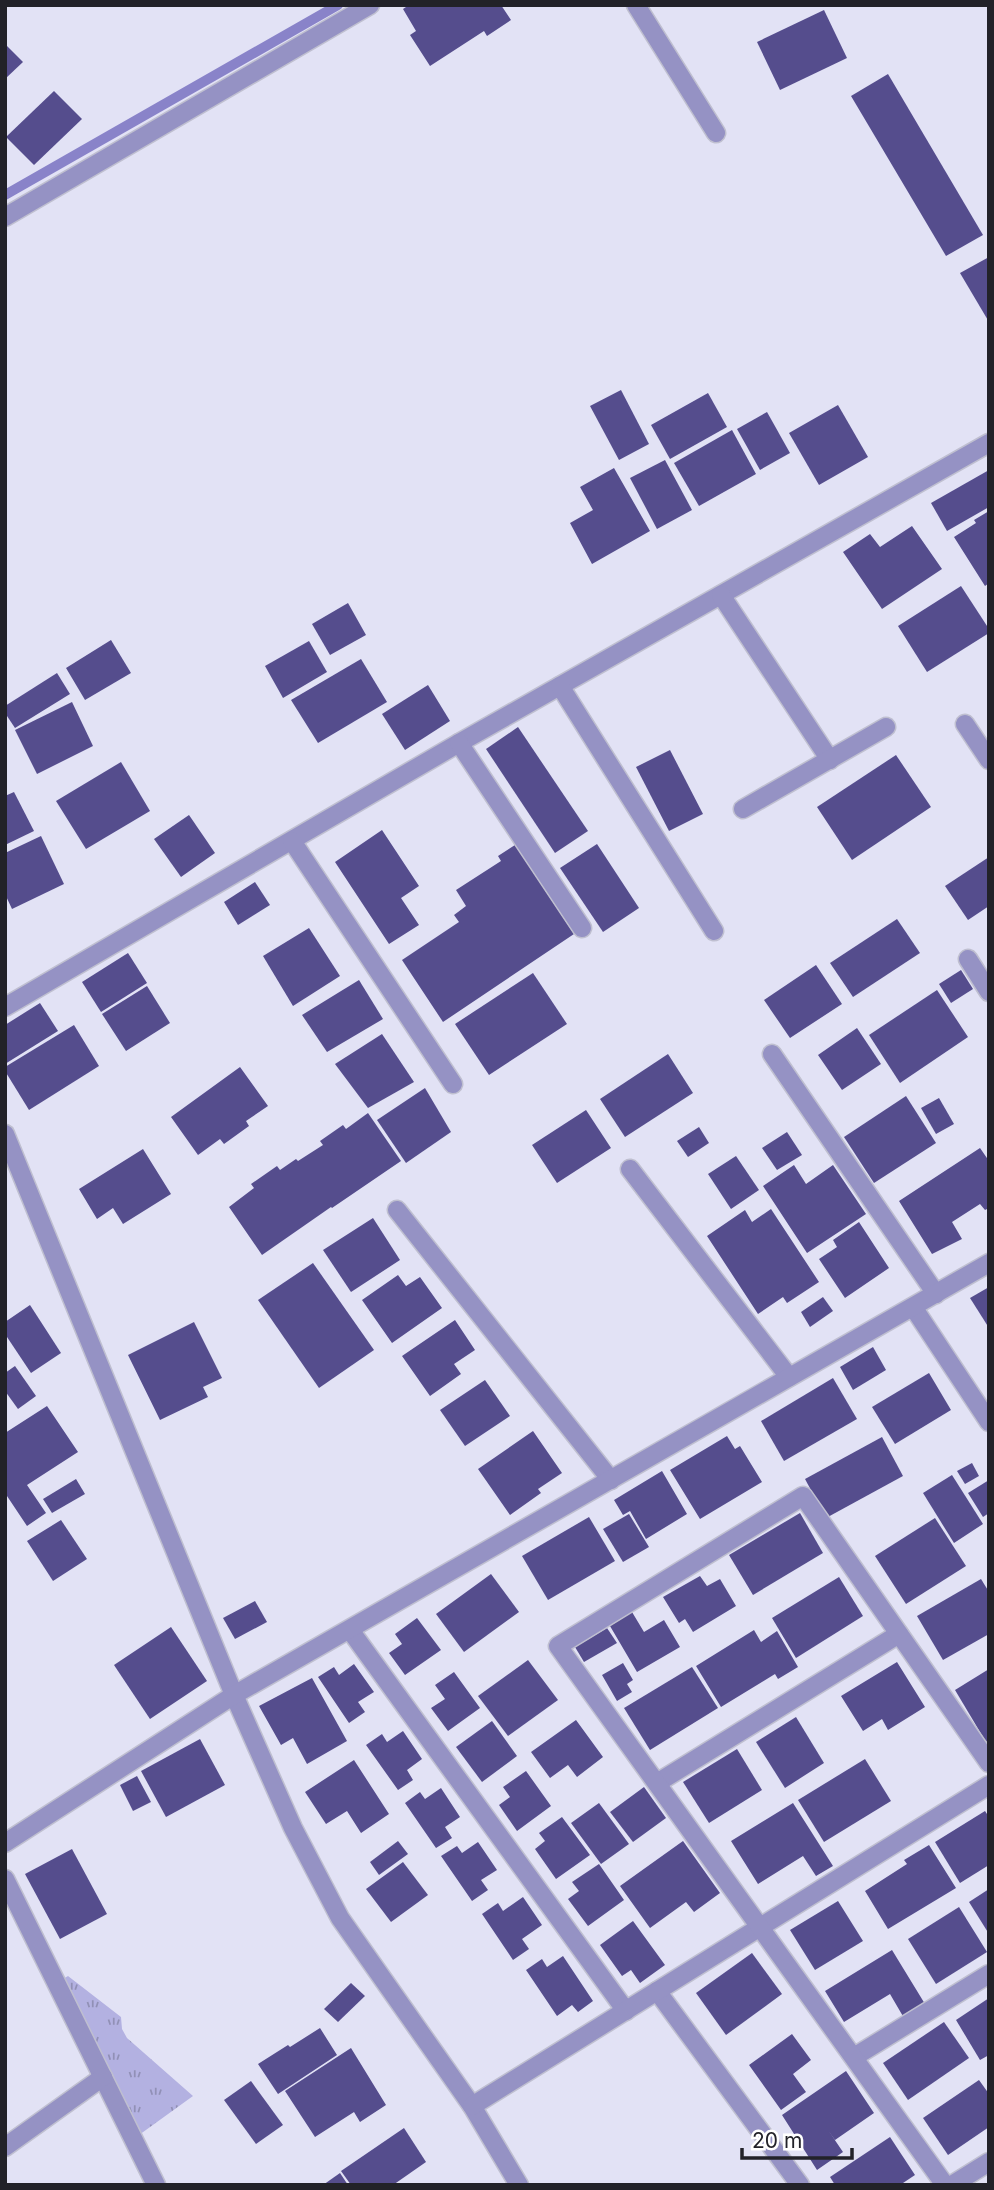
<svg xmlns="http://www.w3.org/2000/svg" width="994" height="2190" font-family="Inter,sans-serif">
<defs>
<pattern id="park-tufts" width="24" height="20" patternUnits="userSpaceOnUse" patternTransform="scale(1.75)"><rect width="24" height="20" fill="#b3b1e1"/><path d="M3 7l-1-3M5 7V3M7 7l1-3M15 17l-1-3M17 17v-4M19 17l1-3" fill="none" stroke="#9190b6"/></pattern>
</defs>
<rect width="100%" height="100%" fill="#e2e2f5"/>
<path fill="url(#park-tufts)" d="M68,1976l53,41 1,12 5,9 66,58 -54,39 -76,-156z"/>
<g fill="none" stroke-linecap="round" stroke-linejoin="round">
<path stroke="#8983c9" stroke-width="10" d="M5,195l333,-190"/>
</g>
<g fill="#554d8d">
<path d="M409,5h92l10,15 -24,16 -3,-5 -54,35 -20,-31 6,-4 -13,-22z"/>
<path d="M824,10l23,48 -67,32 -23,-48z"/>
<path d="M5,44l18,18 -18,17z"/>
<path d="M888,74l95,161 -37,21 -95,-160z"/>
<path d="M54,91l28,28 -48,46 -28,-28z"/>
<path d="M989,257v65l-29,-49z"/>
<path d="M621,390l28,54 -30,16 -29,-54z"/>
<path d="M708,393l19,34 -57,32 -19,-34z"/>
<path d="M838,405l30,52 -49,28 -30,-52z"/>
<path d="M767,412l23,41 -30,17 -23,-41z"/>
<path d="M732,430l24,44 -57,32 -25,-43z"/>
<path d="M665,460l27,50 -35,19 -27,-51z"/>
<path d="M614,468l36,63 -58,33 -22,-41 23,-13 -13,-23z"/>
<path d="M989,470v37l-42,24 -16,-28z"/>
<path d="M989,511v72l-4,3 -31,-49 22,-14 -2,-3z"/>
<path d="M912,526l30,43 -60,40 -39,-57 27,-18 10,13z"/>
<path d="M961,586l28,43v4l-62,39 -29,-46z"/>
<path d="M348,603l18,32 -36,20 -18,-31z"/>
<path d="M111,640l20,33 -46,27 -19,-32z"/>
<path d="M309,641l18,31 -44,26 -18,-32z"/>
<path d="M361,659l26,43 -69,41 -27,-43z"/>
<path d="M57,673l13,21 -55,34 -10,-15v-7z"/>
<path d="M428,685l22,36 -45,29 -23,-36z"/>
<path d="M72,702l21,44 -56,28 -22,-44z"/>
<path d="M518,727l70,104 -33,22 -69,-104z"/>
<path d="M670,750l33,64 -34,17 -33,-64z"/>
<path d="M896,755l35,52 -79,53 -35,-53z"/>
<path d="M121,762l29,49 -64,38 -30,-48z"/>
<path d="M14,792l20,39 -29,14v-49z"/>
<path d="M189,815l26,38 -34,24 -27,-38z"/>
<path d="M382,830l37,56 -18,12 18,27 -30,19 -54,-82z"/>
<path d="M41,836l23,48 -52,25 -7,-15v-41z"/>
<path d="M597,844l42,64 -36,24 -43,-64z"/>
<path d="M515,845l59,89 -131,88 -41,-62 57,-38 -5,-7 12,-9 -10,-16 45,-29 -3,-5z"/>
<path d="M989,857v49l-21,14 -23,-34z"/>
<path d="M255,882l15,23 -32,20 -14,-23z"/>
<path d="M897,919l23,34 -67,44 -23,-34z"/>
<path d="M309,928l31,48 -47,30 -30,-50z"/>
<path d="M128,953l19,30 -46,29 -19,-30z"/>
<path d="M816,965l26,39 -52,34 -26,-38z"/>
<path d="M961,970l12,19 -22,14 -12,-19z"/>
<path d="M533,973l34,51 -78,51 -34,-51z"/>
<path d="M359,980l24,39 -56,33 -25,-37z"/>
<path d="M147,986l23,37 -44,28 -24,-37z"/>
<path d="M937,990l31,47 -68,46 -31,-48z"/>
<path d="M40,1003l18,28 -53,33v-39z"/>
<path d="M74,1025l25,41 -70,44 -24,-39v-4z"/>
<path d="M857,1028l24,36 -39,26 -24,-35z"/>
<path d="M382,1034l32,48 -46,26 -33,-44z"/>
<path d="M668,1054l25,39 -68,44 -25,-38z"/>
<path d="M240,1067l28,39 -22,15 3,5 -25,18 -4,-5 -22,16 -27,-38z"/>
<path d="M425,1088l26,44 -45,31 -29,-43z"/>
<path d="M906,1096l30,47 -62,40 -30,-46z"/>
<path d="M939,1098l15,26 -18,10 -15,-26z"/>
<path d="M586,1110l25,38 -54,35 -25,-38z"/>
<path d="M368,1113l33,48 -69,47 -1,-1 -69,48 -33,-48 25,-19 -3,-4 26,-18 3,4 16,-11 2,2 25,-16 -3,-4 23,-16 3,4z"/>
<path d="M699,1127l10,16 -21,14 -11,-16z"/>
<path d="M787,1132l15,23 -25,15 -15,-22z"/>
<path d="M980,1148l9,13v47l-4,2 -5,-6 -28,18 10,17 -30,15 -33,-53z"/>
<path d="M143,1149l28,45 -48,30 -10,-16 -16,11 -18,-30z"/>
<path d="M736,1156l23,34 -28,19 -23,-35z"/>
<path d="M794,1165l12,19 27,-19 33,49 -59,39 -44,-67z"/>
<path d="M771,1209l48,73 -32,21 -4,-6 -25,17 -51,-78 38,-26 7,12z"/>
<path d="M373,1218l27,42 -49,32 -28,-42z"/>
<path d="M859,1222l30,46 -44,30 -26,-39 18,-12 -4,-7z"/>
<path d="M313,1263l61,87 -55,38 -61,-88z"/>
<path d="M398,1275l8,11 14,-9 22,31 -50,35 -30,-43z"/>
<path d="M989,1287v41l-19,-30z"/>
<path d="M823,1297l10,14 -23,16 -9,-15z"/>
<path d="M30,1305l31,48 -30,20 -26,-39v-12z"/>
<path d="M455,1320l20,30 -21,14 7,10 -31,22 -28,-40z"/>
<path d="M194,1322l28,56 -19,9 5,10 -48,23 -32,-65z"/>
<path d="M873,1347l13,23 -33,20 -13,-23z"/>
<path d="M15,1366l21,30 -18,13 -13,-18v-18z"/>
<path d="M929,1373l22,37 -56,34 -23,-37z"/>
<path d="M833,1378l24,41 -73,42 -23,-40z"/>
<path d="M485,1380l25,36 -45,30 -25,-36z"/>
<path d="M47,1406l31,46 -51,33 19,28 -19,13 -22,-33v-60z"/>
<path d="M533,1431l29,42 -24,16 3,4 -31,22 -32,-46z"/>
<path d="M727,1436l8,13 5,-3 22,36 -62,37 -30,-49z"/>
<path d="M882,1437l21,39 -77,42 -21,-39z"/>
<path d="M972,1463l7,13 -14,8 -8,-13z"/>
<path d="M662,1471l25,43 -41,25 -16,-28 -7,4 -9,-15z"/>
<path d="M952,1475l31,49 -29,19 -31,-50z"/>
<path d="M76,1479l9,15 -33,19 -9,-14z"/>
<path d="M989,1480v33l-6,4 -15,-24z"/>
<path d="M800,1513l23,40 -70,42 -24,-40z"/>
<path d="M629,1514l20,33 -26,15 -20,-33z"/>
<path d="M589,1517l26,44 -67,39 -26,-44z"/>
<path d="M935,1518l31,48 -60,38 -31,-48z"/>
<path d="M61,1520l26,39 -34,22 -26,-40z"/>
<path d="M491,1574l28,38 -55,40 -28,-38z"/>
<path d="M700,1576l7,10 13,-7 16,27 -43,26 -8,-13 -6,4 -16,-26z"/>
<path d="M839,1577l24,39 -67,42 -24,-40z"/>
<path d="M981,1579l8,13v42l-46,26 -26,-44z"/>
<path d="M255,1601l12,21 -32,17 -12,-21z"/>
<path d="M632,1612l12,20 20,-12 16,27 -43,25 -27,-46z"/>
<path d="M417,1618l24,32 -36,25 -16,-22 13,-9 -7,-10z"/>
<path d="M171,1627l36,54 -57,38 -36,-54z"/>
<path d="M607,1628l10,15 -33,19 -9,-15z"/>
<path d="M754,1630l7,12 16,-11 21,36 -20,12 -3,-5 -54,33 -25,-41z"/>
<path d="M528,1660l30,40 -50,36 -30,-40z"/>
<path d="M897,1662l28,45 -37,23 -6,-11 -19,12 -22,-35z"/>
<path d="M623,1663l10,17 -6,4 5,8 -15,9 -15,-26z"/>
<path d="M354,1664l20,28 -16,10 7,10 -16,11 -31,-46 16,-10 5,8z"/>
<path d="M692,1667l26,41 -68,42 -26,-42z"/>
<path d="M989,1669v71l-3,2 -31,-52z"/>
<path d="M454,1672l26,36 -32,23 -17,-23 14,-9 -10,-14z"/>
<path d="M312,1678l35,63 -40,23 -14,-26 -12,7 -22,-39z"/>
<path d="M796,1717l28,46 -39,25 -29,-46z"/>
<path d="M576,1720l27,37 -26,20 -9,-12 -18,13 -19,-26z"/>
<path d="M492,1721l25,35 -35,26 -26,-35z"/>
<path d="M403,1731l19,28 -15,11 6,10 -15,10 -32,-45 16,-11 5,8z"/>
<path d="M200,1739l25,46 -59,32 -25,-46z"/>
<path d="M737,1749l25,41 -53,33 -26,-41z"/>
<path d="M865,1759l26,42 -67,41 -26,-42z"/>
<path d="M354,1760l35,54 -28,19 -14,-22 -21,13 -21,-32z"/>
<path d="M526,1771l25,35 -34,25 -18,-26 11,-8 -7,-10z"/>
<path d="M137,1776l14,26 -18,9 -13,-26z"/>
<path d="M644,1787l22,31 -33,24 -23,-30z"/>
<path d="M441,1788l19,29 -15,10 7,11 -16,10 -31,-45 15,-11 5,7z"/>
<path d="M599,1803l30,41 -28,20 -30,-41z"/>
<path d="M793,1803l40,63 -17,10 -13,-20 -45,28 -27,-43z"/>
<path d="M985,1811l4,6v48l-29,18 -25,-41z"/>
<path d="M562,1817l28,38 -34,24 -21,-30 10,-8 -6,-8z"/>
<path d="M398,1841l10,13 -29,21 -9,-13z"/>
<path d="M683,1841l37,52 -26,19 -8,-10 -36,26 -30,-42z"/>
<path d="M478,1842l19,28 -16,10 7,10 -16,11 -31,-45 16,-10 5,7z"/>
<path d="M929,1845l27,43 -68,41 -23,-38 42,-27 -3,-4z"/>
<path d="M72,1849l35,65 -47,25 -35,-65z"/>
<path d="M403,1862l25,33 -37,27 -25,-33z"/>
<path d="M599,1864l25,36 -36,26 -20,-27 11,-8 -7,-9z"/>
<path d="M989,1889v45l-20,-32z"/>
<path d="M523,1897l19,28 -20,14 7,10 -16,11 -31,-46 16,-11 5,8z"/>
<path d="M838,1901l25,40 -48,29 -25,-40z"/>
<path d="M959,1907l28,45 -51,32 -28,-45z"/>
<path d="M633,1921l32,44 -25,18 -9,-13 -9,6 -22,-31z"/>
<path d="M892,1950l33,54 -21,14 -14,-24 -46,28 -19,-31z"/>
<path d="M752,1953l30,41 -56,41 -30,-42z"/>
<path d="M563,1956l30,45 -15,11 -6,-7 -15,11 -31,-46 16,-11 5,8z"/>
<path d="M351,1983l14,13 -27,26 -14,-13z"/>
<path d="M989,1998v57l-9,5 -24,-40z"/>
<path d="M944,2022l25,36 -61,42 -25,-37z"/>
<path d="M320,2028l17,27 -59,39 -20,-30 30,-19 2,2z"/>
<path d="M792,2034l19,26 -18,14 13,18 -25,18 -32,-45z"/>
<path d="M351,2048l35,57 -26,17 -6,-10 -39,25 -30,-46z"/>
<path d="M846,2071l28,42 -39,27 -7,-10 15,22 -26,18 -35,-55z"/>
<path d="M979,2080l10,14v33l-41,28 -25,-37z"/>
<path d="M251,2081l32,44 -27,19 -32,-44z"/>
<path d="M404,2128l22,34 -33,23h-42l-10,-14z"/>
<path d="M890,2137l25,38 -15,10h-65l-5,-8z"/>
<path d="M340,2173l8,12h-25z"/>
</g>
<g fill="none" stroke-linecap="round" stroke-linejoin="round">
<defs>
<path id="service" d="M5,1007l454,-264 530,-300"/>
<g id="minor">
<path d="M636,5l80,128"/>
<path d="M5,217l365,-212"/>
<path d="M721,595l109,165"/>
<path d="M560,686l154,245"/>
<path d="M965,724l24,36"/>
<path d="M459,743l123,185"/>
<path d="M743,809l143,-82"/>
<path d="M292,841l161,243"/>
<path d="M968,959l21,33"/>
<path d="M772,1054l164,240"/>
<path d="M5,1134l229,561 59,133 47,90 132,188 47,79"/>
<path d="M630,1169l159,208"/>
<path d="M397,1210l214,270"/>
<path d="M913,1307l76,115"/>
<path d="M350,1630l276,381"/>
<path d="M657,1783l242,-149"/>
<path d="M5,1843l229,-148 755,-432"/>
<path d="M5,1879l151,306"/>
<path d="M657,1991l143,194"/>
<path d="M854,2057l135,-83"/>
<path d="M472,2106l517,-321"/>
<path d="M5,2147l98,-70"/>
<path d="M945,2185l-387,-539 245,-150 186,267"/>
<path d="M952,2185l37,-23"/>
</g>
</defs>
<use href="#service" stroke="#bfbfd0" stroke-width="21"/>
<use href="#minor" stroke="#bfbfd0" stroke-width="21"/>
<use href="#service" stroke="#9592c4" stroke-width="18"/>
<use href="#minor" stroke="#9592c4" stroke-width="18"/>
</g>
<rect width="994" height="2190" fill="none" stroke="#222229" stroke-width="14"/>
<path d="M742 2148v10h110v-10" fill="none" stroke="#222229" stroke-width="3.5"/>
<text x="752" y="2148" font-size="21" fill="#222229" stroke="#ffffff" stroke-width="5" paint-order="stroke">20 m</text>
</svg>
